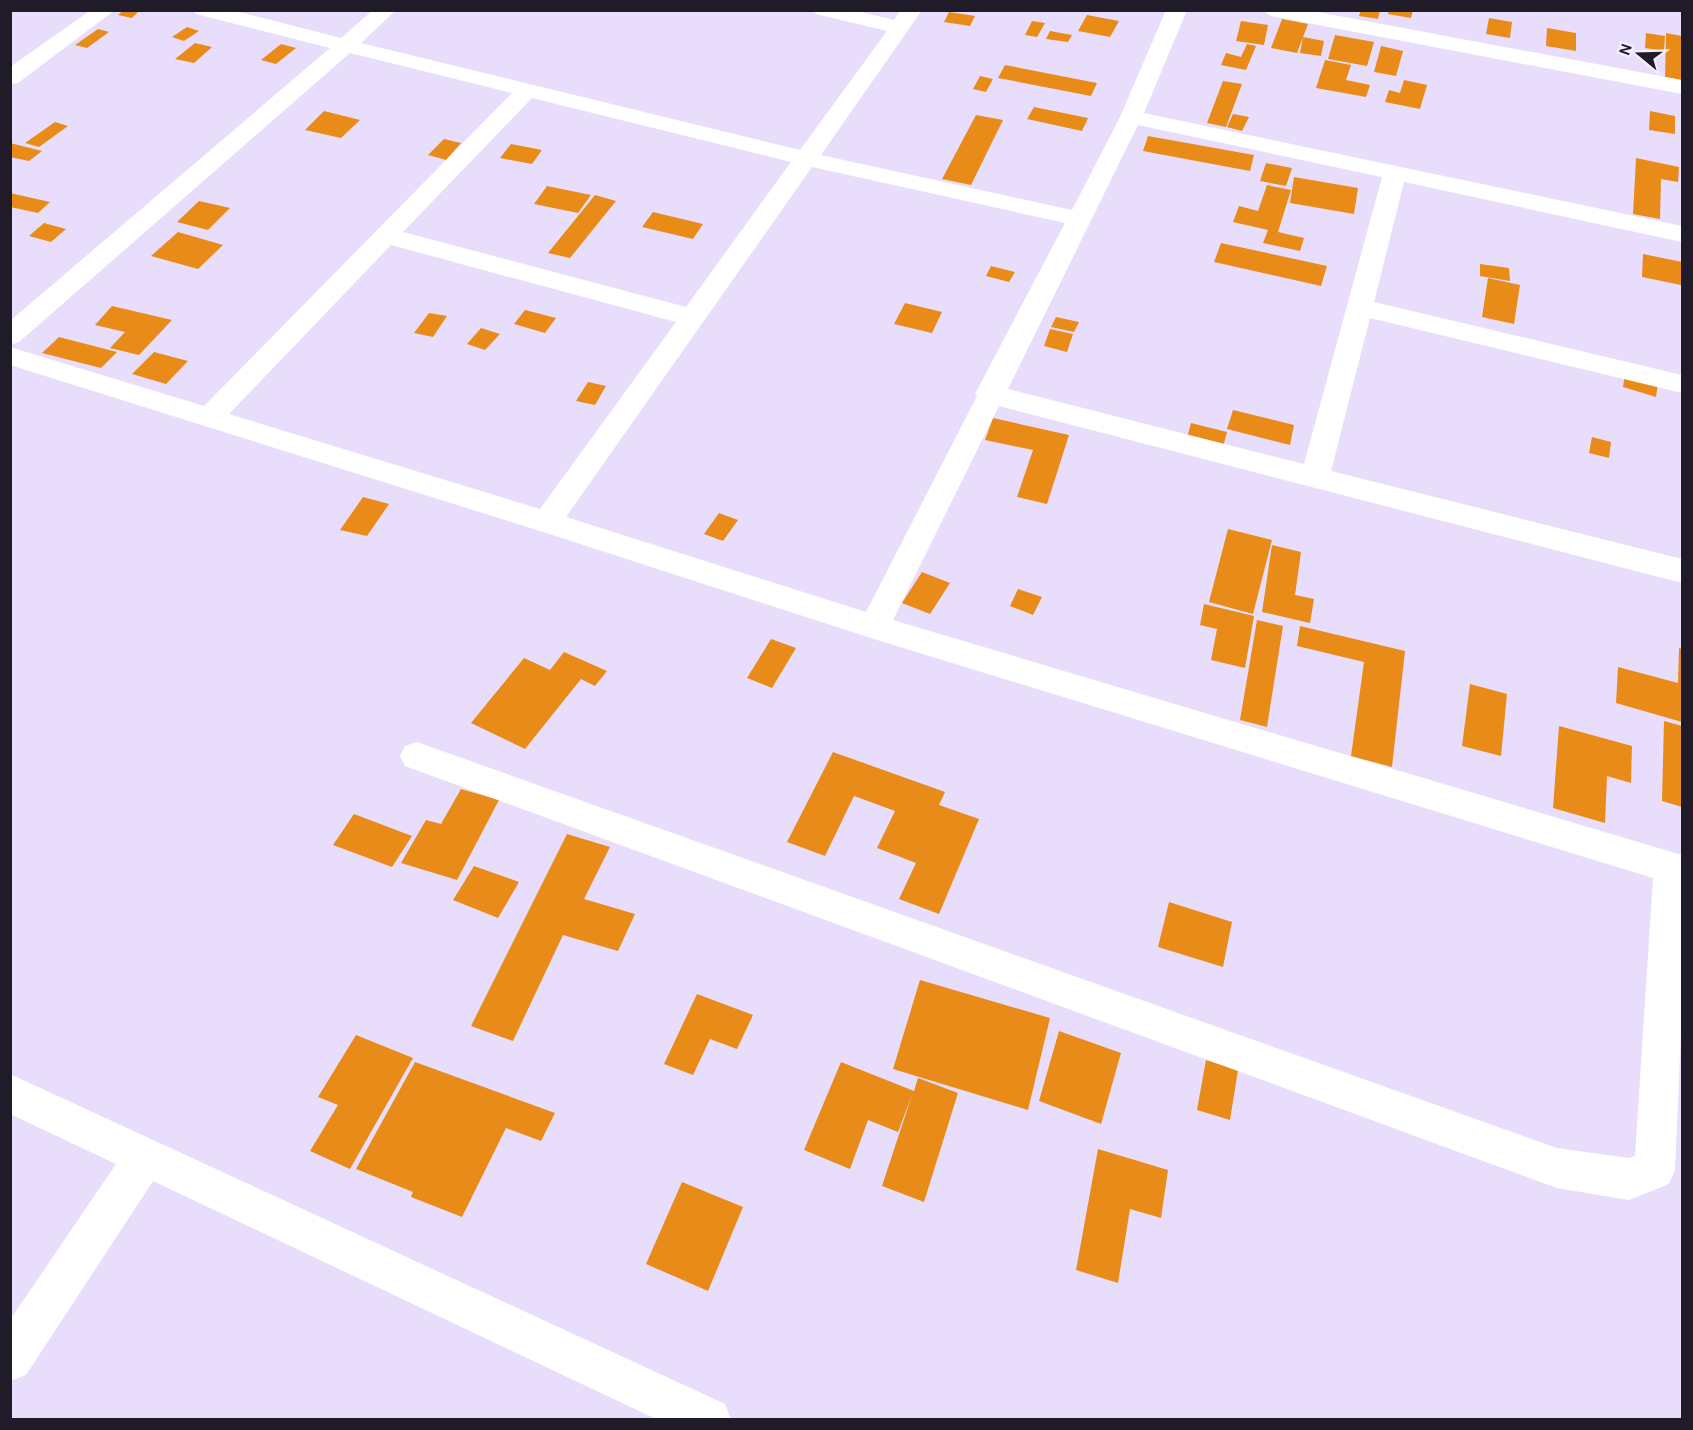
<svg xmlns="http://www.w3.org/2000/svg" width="1693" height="1430" font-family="Karla,sans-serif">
<rect width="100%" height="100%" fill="#e9ddfc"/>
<g fill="#e98b19">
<path d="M124,10h16l-8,8 -14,-3z"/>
<path d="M1361,10h19l-2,9 -19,-3z"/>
<path d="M1389,10h24l-2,8 -23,-4z"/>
<path d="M949,12l26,4 -5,10 -26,-4z"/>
<path d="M1087,15l32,6 -9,16 -32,-6z"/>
<path d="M1489,18l23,4 -2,16 -24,-4z"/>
<path d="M1282,19l26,5 -11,29 -26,-5z"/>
<path d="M1032,21l13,2 -8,14 -12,-2z"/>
<path d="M1241,21l27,4 -4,20 -28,-4z"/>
<path d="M187,27l12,4 -15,10 -12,-4z"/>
<path d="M1547,28l29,5v18l-30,-5z"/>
<path d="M98,29l11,3 -22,16 -12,-3z"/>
<path d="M1050,31l22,4 -4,7 -22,-3z"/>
<path d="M1646,33l19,3 -1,15 -19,-3z"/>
<path d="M1666,33l16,3v47l-17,-3z"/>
<path d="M1335,35l39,7 -7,24 -39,-7z"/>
<path d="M1303,37l21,4 -3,15 -21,-3z"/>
<path d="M195,43l17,4 -18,16 -19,-4z"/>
<path d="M281,44l15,4 -20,16 -15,-4z"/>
<path d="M1247,44l9,2 -10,24 -25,-5 5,-12 15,4z"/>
<path d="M1381,46l22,5 -7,25 -22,-4z"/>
<path d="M1325,60l26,5 -5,15 24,5 -4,12 -50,-9z"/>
<path d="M1005,65l92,18 -6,13 -93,-18z"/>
<path d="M980,76l13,3 -7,13 -13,-3z"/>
<path d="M1404,80l23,5 -7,24 -35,-7 4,-12 11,3z"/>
<path d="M1223,81l19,3 -16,43 -19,-4z"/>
<path d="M1034,107l54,11 -6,13 -55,-12z"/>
<path d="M324,111l36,9 -19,18 -36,-8z"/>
<path d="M1650,111l25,5v18l-26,-4z"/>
<path d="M1233,114l16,3 -7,14 -15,-4z"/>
<path d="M976,115l27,5 -32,65 -29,-6z"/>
<path d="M55,122l13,4 -29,21 -14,-4z"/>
<path d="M1148,136l106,19 -4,16 -107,-20z"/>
<path d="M444,139l17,4 -15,17 -18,-5z"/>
<path d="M10,143l32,8 -13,10 -19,-4z"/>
<path d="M511,144l31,6 -10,14 -32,-6z"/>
<path d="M1636,158l43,9 -1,15 -17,-3 -1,40 -27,-5z"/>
<path d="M1266,163l26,5 -6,18 -26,-5z"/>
<path d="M1294,177l64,11 -4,26 -64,-11z"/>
<path d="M1267,185l24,5 -13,42 26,6 -4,13 -37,-8 5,-13 -35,-8 6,-16 19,5z"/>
<path d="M547,186l44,9 -13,18 -44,-9z"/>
<path d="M10,193l40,9 -12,11 -28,-6z"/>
<path d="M595,195l21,6 -46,57 -22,-5z"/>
<path d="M199,201l31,7 -22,22 -31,-8z"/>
<path d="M653,212l50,12 -10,15 -51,-12z"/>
<path d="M44,223l22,6 -15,13 -22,-6z"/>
<path d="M178,232l45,13 -25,24 -47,-13z"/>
<path d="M1221,243l106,23 -6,20 -107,-24z"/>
<path d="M1643,254l39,8 -1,23 -39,-8z"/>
<path d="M1480,264l29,4 1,13 -30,-5z"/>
<path d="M991,266l24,6 -6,10 -23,-6z"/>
<path d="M1488,278l32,7 -6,39 -32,-7z"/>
<path d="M905,303l37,9 -10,21 -38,-9z"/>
<path d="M112,306l60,14 -33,35 -29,-7 15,-16 -30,-7z"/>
<path d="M525,310l31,8 -11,15 -31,-9z"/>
<path d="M429,313l18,3 -14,21 -19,-4z"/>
<path d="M1056,317l23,5 -5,10 -23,-5z"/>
<path d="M481,328l19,6 -15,16 -18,-6z"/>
<path d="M1050,329l23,5 -6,18 -23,-6z"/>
<path d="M59,337l58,15 -16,16 -59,-15z"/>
<path d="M154,352l34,9 -22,23 -34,-10z"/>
<path d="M1625,374l33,9 -2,14 -33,-10z"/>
<path d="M588,382l18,4 -11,19 -19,-4z"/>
<path d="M1233,410l61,15 -4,20 -63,-16z"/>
<path d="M993,418l76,17 -22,69 -30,-7 16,-47 -48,-10z"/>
<path d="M1191,423l36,9 -4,15 -36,-9z"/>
<path d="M1592,437l19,5 -2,16 -20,-5z"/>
<path d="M363,497l26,7 -22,32 -27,-6z"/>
<path d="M719,513l19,7 -15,21 -19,-7z"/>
<path d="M1228,529l44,11 -19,74 -44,-12z"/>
<path d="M1272,545l29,7 -6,43 19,4 -4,24 -48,-11z"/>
<path d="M922,572l28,11 -20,31 -28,-11z"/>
<path d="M1018,589l24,8 -9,18 -23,-9z"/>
<path d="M1204,604l50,12 -9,52 -34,-8 6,-31 -17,-4z"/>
<path d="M1257,620l26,6 -16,101 -27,-7z"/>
<path d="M1300,626l105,25 -13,116 -41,-11 13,-94 -67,-16z"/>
<path d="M771,639l25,9 -24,40 -25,-10z"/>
<path d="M1679,648l3,1v73l-66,-19 2,-36 60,16z"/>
<path d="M564,652l43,19 -12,15 -14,-7 -56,70 -54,-26 53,-65 26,12z"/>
<path d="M1470,684l37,10 -6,62 -39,-10z"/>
<path d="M1664,721l18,5v81l-20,-6z"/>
<path d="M1559,726l73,20 -1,37 -24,-7 -2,47 -52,-15z"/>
<path d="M833,752l112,40 -6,13 40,14 -40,95 -40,-15 17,-36 -39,-15 18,-37 -41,-15 -29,60 -38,-14z"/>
<path d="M461,789l38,11 -42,80 -56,-17 25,-43 15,4z"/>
<path d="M354,814l58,22 -20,31 -59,-22z"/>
<path d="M567,834l43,13 -26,52 51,15 -17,37 -55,-16 -50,106 -42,-15z"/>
<path d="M474,866l45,16 -21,36 -45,-18z"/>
<path d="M1169,902l63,20 -9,45 -65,-20z"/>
<path d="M920,980l130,38 -22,92 -135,-41z"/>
<path d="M697,994l56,21 -16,34 -27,-10 -17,36 -29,-11z"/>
<path d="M1059,1031l62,22 -20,71 -62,-23z"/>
<path d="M356,1035l57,23 -63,111 -40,-18 28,-46 -20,-8z"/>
<path d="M1206,1060l32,10 -8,50 -33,-10z"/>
<path d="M415,1062l140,51 -14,28 -35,-13 -44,89 -51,-20 2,-5 -57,-23z"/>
<path d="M841,1062l73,29 4,-13 40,15 -34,109 -42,-16 30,-91 -14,37 -30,-12 -18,49 -46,-19z"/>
<path d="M1098,1149l70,21 -7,48 -31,-9 -12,74 -42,-13z"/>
<path d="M682,1182l61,25 -35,84 -62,-27z"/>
</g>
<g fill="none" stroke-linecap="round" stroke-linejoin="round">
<g fill="#fff" fill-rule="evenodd">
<path d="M91,10h24l-97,73 -8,1v-17z"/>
<path d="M193,10h38l110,28 32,-28h23l-35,33 439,107 87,-119 -71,-17 -3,-4h40l41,10 7,-10h21l-101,145 251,55 48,-93 46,-107h21l-43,103 538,113v16l-278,-60 -30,120 308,73v18l-312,-75 -39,153 351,88v24l-683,-177 -106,214 789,235v156l-7,159 -6,14 -40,16 -72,-12 -1152,-422 -5,-10 5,-10 12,-4 1140,406 72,10 6,-2 18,-278 -779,-239 -337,-109 -527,-165v-18l194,59 308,-313 -162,-40 -331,289 -9,3v-24l320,-273 -134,-34zM532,98l259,64 -105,145 -283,-75zM1138,125l244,52 -78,287 -296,-75zM812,167l253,56 -90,171 2,2 -111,216 -300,-95zM391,245l285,77 -136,187 -311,-95z"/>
<path d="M1261,10h46l375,70v14l-411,-78z"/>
<path d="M10,1074l715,330 6,16h-73l-505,-239 -127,194 -16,6v-61l106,-156 -106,-50z"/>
</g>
</g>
<rect width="1693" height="1430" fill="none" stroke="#201b28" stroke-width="24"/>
<g transform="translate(1639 54) rotate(289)" stroke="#f3eefd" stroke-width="4.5" paint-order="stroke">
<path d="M0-4.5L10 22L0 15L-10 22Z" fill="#201b28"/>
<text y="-9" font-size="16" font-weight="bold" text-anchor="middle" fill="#201b28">N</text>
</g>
</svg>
